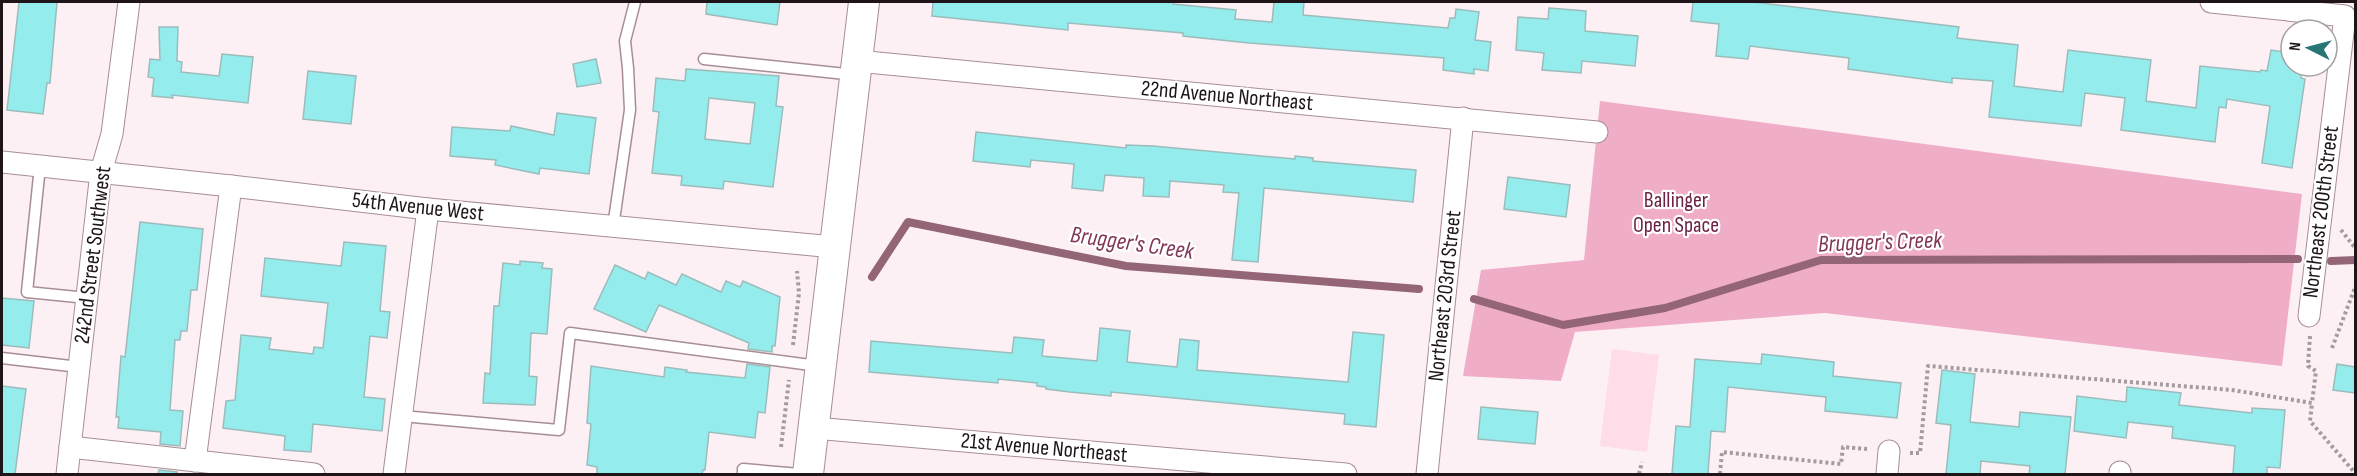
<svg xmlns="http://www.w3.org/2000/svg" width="2357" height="476" font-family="'Sofia Sans Condensed',sans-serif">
<rect width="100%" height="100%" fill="#fcf0f4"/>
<path fill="#fedce8" d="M1612,349l47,6 -12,97 -47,-6z"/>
<path fill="#f0adc7" d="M1600,101l702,93 -20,172 -457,-53 -250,19 -14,49 -98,-5 18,-106 103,-10z"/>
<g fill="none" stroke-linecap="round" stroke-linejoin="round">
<g stroke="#946477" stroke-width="8">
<path d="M2331,261l25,-1"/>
<path d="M872,277l36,-55 218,44 293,23"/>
<path d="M1474,299l89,26 102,-17 156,-48 477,-1"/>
</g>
</g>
<g fill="#95eced" stroke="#9cbcbc" stroke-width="1.5" fill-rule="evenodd">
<path d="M19,2h38l-7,81h-3l-4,31 -36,-4z"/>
<path d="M707,2h73l-3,23 -71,-11z"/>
<path d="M933,2h240v2l63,6 -1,9 37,3 2,-20h30l-1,13 145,13 2,-10h5l1,-9 23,3 -4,28 16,2 -3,29 -14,-2v5l-31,-4 1,-12 -195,-15 -66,-7v-3l-115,-10v7l-136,-14z"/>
<path d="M1693,2h60l206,25 -2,11 61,7 -4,41 49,6 5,-42 83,10 -5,41 50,7 4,-42 60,6 1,-2 6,1 4,-21 20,3v13h11l-1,12 4,1 -13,89 -30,-5 8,-57 -43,-7 -1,9 -7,-1 -4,35 -94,-12 4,-32 -40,-5 -4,33 -92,-9 4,-36 -41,-3v5l-104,-14 1,-11 -99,-12 -2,13 -32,-3 3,-32 -28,-3z"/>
<path d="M1549,8l37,3 -1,20 53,5 -3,30 -53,-5 -1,12 -39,-3 2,-17 -28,-3 2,-33 30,2z"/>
<path d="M159,27h19l-1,34 5,1 -1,10 38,4 3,-22 31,3 -5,46 -76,-8 1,3 -21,-2 2,-18 -6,-1 2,-18 10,1z"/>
<path d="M596,59l5,24 -24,4 -4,-23z"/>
<path d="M686,69l93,7 -3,30 7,1 -10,80 -49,-6 -1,8 -42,-4 1,-9 -30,-3 7,-61 -6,-1 3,-33 29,3zM709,98l46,5 -5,41 -45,-5z"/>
<path d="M308,71l48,5 -5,48 -48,-5z"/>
<path d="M557,113l39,5 -7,56 -49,-6 -1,6 -44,-9 1,-5 -46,-4 2,-29 58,4 1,-5 43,9z"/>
<path d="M976,132l150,16v-3l27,1 142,13v-3l18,2v3l103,9 -3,32 -149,-14 -6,74 -26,-2 7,-67 -16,-1 1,-7 -54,-4 -1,16 -26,-1 1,-18 -39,-3 -2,16 -31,-3 2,-24 -43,-4 -1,7 -57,-6z"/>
<path d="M1508,177l62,8 -4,32 -62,-8z"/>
<path d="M140,222l63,7 -6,61h-6l-4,41h-6l-1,9h-5l-5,70 13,1 -3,35 -20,-2 1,-12 -43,-4 1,-11h-3l5,-61 4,1z"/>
<path d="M344,242l42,4 -6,65 10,1 -3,26 -17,-2 -6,61 21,2 -3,32 -69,-7 -2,28 -27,-2 1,-14 -62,-8 3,-27 9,-1 6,-65 30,3 -2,11 44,5 1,-7 9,1 5,-45 -67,-7 4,-38 76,8z"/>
<path d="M520,261l23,2 -1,5 10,1 -5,65 -16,-1 -2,43 8,1 -2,28 -52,-2 2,-30 5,1 4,-68h5l4,-43 17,2z"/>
<path d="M615,265l30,14 3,-7 28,13 6,-11 39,18 5,-11 14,6 3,-6 37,16 -5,49h-3v6l-24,-3 1,-6 -90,-38 -13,27 -52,-23z"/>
<path d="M2,298l32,3 -5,47 -27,-3z"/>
<path d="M1100,328l30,3 -3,31 50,5 3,-28 19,2 -2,29 151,12 5,-50 31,3 -8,92 -32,-3 1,-10 -234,-22v4l-41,-4 -24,-3v-2l-9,-1v-3l-39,-4v4l-129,-11 2,-31 141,12 2,-16 30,3 -2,16 55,5z"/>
<path d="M1762,354l72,8 -1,14 68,7 -4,35 -72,-7 1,-14 -98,-10 -3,45 -14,-1 -3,43h-36l4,-48 14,1 5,-68 66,5z"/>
<path d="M747,364l23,3 -5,46 -7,-1 -3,26 -46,-6 -4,38h-2l-1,4h-105v-7l-10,-2 4,-41 -4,-1 4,-57 73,11 1,-10 22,3 -1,2 59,6z"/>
<path d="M2337,364l18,3v26l-22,-3z"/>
<path d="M1942,370l33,4 -5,48 49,5 1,-15 51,5 -6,57h-36l1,-8 -49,-5 -1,13h-34l5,-49 -15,-2z"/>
<path d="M2,386l24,3 -11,85h-13z"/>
<path d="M2127,387l54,6 -2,12 73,8v-5l33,2 -5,58 -13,-1v7h-34l2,-28 -63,-8 1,-11 -45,-5 -2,16 -52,-7 3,-35 49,6z"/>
<path d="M1481,407l57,5 -3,32 -57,-5z"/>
<path d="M159,470l18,2v2h-19z"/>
</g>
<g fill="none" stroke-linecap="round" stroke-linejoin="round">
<defs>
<g id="service">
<path d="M704,59l151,16"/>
<path d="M40,166l-13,126 60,6"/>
<path d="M613,227l17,-117 -2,-42 -3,-27 10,-39"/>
<path d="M2,358l77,9"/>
<path d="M402,416l157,14 11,-97 248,33"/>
<path d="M743,474v-5l57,5"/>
</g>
<g id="minor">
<path d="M2211,2l134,14 -36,300"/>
<path d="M857,61l740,71"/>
<path d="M2,162l229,24 197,23 406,38"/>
<path d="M814,428l532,46"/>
<path d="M70,447l244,27"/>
<path d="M195,461l36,-275"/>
<path d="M67,474l34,-302 11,-38 17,-132"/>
<path d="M394,474l34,-265"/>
<path d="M1427,474l36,-356"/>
<path d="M1887,474l2,-23"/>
<path d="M2120,474v-2"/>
</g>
<path id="secondary" d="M808,474l56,-472"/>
</defs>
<use href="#service" stroke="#a88d96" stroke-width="13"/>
<use href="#minor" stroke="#a88d96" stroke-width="23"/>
<use href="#secondary" stroke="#a88d96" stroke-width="32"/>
<g stroke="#a59a9e" stroke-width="4" stroke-dasharray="3 3" stroke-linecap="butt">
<path d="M2341,230l15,19"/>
<path d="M2310,336l-2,30 8,5 -4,32"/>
<path d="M793,345l6,-52 -2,-22"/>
<path d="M2332,348l24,-63"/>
<path d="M781,447l8,-67"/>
<path d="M1910,453h10l8,-87 304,24 80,13 -2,18 46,53"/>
<path d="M1639,474l3,-12"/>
<path d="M1720,474l2,-22 119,12 2,-17 24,2"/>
</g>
<use href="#service" stroke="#fff" stroke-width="10"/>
<use href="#minor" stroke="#fff" stroke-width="21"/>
<use href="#secondary" stroke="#fff" stroke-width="30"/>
</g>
<g text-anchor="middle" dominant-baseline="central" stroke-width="4.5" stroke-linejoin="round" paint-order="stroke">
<g font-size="22" fill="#1f1519" stroke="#fff">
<text transform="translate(1227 96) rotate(5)">22nd Avenue Northeast</text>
<text transform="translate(418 207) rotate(6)">54th Avenue West</text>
<text transform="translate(2321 212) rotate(-83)">Northeast 200th Street</text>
<text transform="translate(93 255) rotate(-83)">242nd Street Southwest</text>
<text transform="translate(1445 296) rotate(-84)">Northeast 203rd Street</text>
<text transform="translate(1044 448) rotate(5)">21st Avenue Northeast</text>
</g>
<g font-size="22" fill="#6d2146" stroke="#fff">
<text x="1676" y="200">Ballinger<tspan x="1676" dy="25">Open Space</tspan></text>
</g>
<g font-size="24" font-style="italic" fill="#823558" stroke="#fff">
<text transform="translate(1880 242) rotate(-2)">Brugger's Creek</text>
<text transform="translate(1132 243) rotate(8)">Brugger's Creek</text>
</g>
</g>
<rect width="2357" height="476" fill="none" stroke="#1f1519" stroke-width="6"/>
<g transform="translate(2309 48) rotate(276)"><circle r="28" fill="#ffffff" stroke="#a5a1a3" stroke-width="1.5"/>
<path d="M0-4.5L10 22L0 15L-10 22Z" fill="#297475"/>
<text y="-9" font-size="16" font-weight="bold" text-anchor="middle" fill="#1f1519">N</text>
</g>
</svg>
